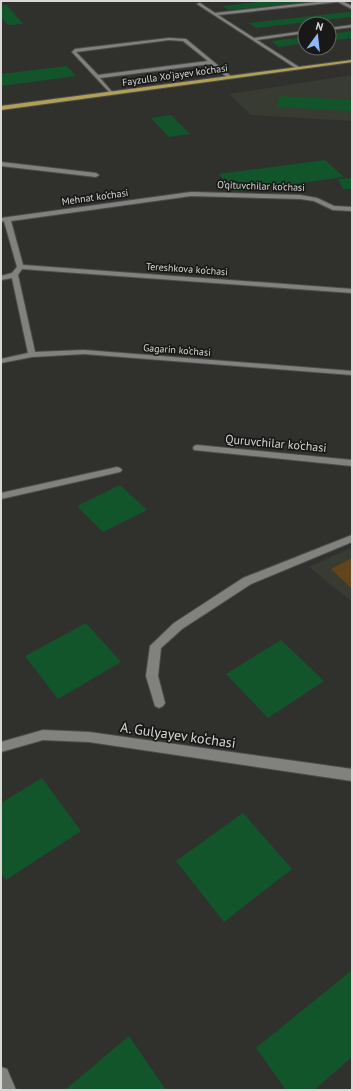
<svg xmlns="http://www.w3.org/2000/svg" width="353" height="1091" font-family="'PT Sans',sans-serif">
<rect width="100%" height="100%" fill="#30312d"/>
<g fill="#373b32">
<path d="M352,75v46l-101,-6 -22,-21z"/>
<path d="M352,547v55l-43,-35z"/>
</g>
<path fill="#64441d" d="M352,558v31l-21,-20z"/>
<g fill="#12552a">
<path d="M267,1l40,1 -78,8 -7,-4z"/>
<path d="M1,5h6l16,19 -15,1 -7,-8z"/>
<path d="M349,12l3,2v3l-96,11 -7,-5z"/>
<path d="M352,31v7l-23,3v-7z"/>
<path d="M305,37v6l-26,4 -8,-6z"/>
<path d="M67,66l9,10 -75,10v-12z"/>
<path d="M279,96l73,4v11l-75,-4z"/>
<path d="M171,115l19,19 -21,3 -18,-19z"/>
<path d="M325,160l19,17 -109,15 -16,-18z"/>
<path d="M352,178v11h-9l-5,-10z"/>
<path d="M120,485l27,25 -44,22 -26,-26z"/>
<path d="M86,623l35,39 -63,37 -33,-43z"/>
<path d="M281,640l43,41 -56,37 -42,-44z"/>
<path d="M42,778l39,53 -75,49 -5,-8v-69z"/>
<path d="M243,813l49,56 -68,53 -48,-61z"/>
<path d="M352,970v87l-38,33h-28l-30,-42z"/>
<path d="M129,1036l37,54h-101z"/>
</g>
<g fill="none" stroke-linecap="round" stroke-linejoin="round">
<defs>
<g id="minor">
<path d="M326,1h16l10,5v3l-14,-7 -120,13 36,23 51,-7v2l-48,7 42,27 -2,2 -100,-65 3,-1 15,10z"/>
<path d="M352,25v2l-23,3v-2z"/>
<path d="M169,38l17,1 46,38 -4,1 -18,-14 -110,14 13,15 -2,1 -39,-42 3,-3zM169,40l14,1 25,20 -110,14 -22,-23z"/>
<path d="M1,162l95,11 3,2 -3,2 -95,-11z"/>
<path d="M191,192l109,3 17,3 17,8 18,1v4l-19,-1 -19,-9 -14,-2 -109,-3 -180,25 12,44 329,24v4l-330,-24 -4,6 17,77 49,-2 268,21v4l-268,-21 -52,3 -31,6v-4l27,-6 -16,-75 -11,2v-4l11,-3 5,-6 -13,-46 -3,1v-4z"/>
<path d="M197,445l155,15v6l-158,-16 -1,-2 1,-2z"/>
<path d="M117,467l3,1 2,2 -2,2 -119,27v-6z"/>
<path d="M352,535v7l-101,42 -69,45 -21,19 -3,28 7,27 -2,3 -4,2 -4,-2 -9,-30 4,-30 24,-23 69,-45z"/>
<path d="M43,730l46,2 263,37v12l-263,-39 -46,-2 -42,12v-10z"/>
<path d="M1,1067l6,2 9,21h-15z"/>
</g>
<path id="major" d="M352,60v2l-351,48v-4z"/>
</defs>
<use href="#minor" stroke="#4e4e4c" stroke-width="2"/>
<use href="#major" stroke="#4e4e4c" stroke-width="2"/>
<use href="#minor" fill="#81827e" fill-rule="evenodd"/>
<use href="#major" fill="#b0a056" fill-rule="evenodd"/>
</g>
<g text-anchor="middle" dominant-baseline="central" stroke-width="3.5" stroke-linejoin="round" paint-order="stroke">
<g font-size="10" fill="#d8d8d6" stroke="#181917">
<text transform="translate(175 75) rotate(-8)">Fayzulla Xo‘jayev ko‘chasi</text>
<text transform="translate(261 186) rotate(2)">O‘qituvchilar ko‘chasi</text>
<text transform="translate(95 197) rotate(-8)">Mehnat ko‘chasi</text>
<text transform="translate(187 269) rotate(4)">Tereshkova ko‘chasi</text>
<text transform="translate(177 350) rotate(4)">Gagarin ko‘chasi</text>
</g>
<g font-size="12" fill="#d8d8d6" stroke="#181917">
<text transform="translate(276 443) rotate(5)">Quruvchilar ko‘chasi</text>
</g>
<g font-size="14" fill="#d8d8d6" stroke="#181917">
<text transform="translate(178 735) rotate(8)">A. Gulyayev ko‘chasi</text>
</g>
</g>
<rect width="353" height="1091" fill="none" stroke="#d8d8d6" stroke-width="4"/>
<g transform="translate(317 36) rotate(15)"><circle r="19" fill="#181917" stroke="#656563"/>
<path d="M0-3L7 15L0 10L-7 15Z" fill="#8fb8fd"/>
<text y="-6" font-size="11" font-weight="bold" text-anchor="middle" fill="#d8d8d6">N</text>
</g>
</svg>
